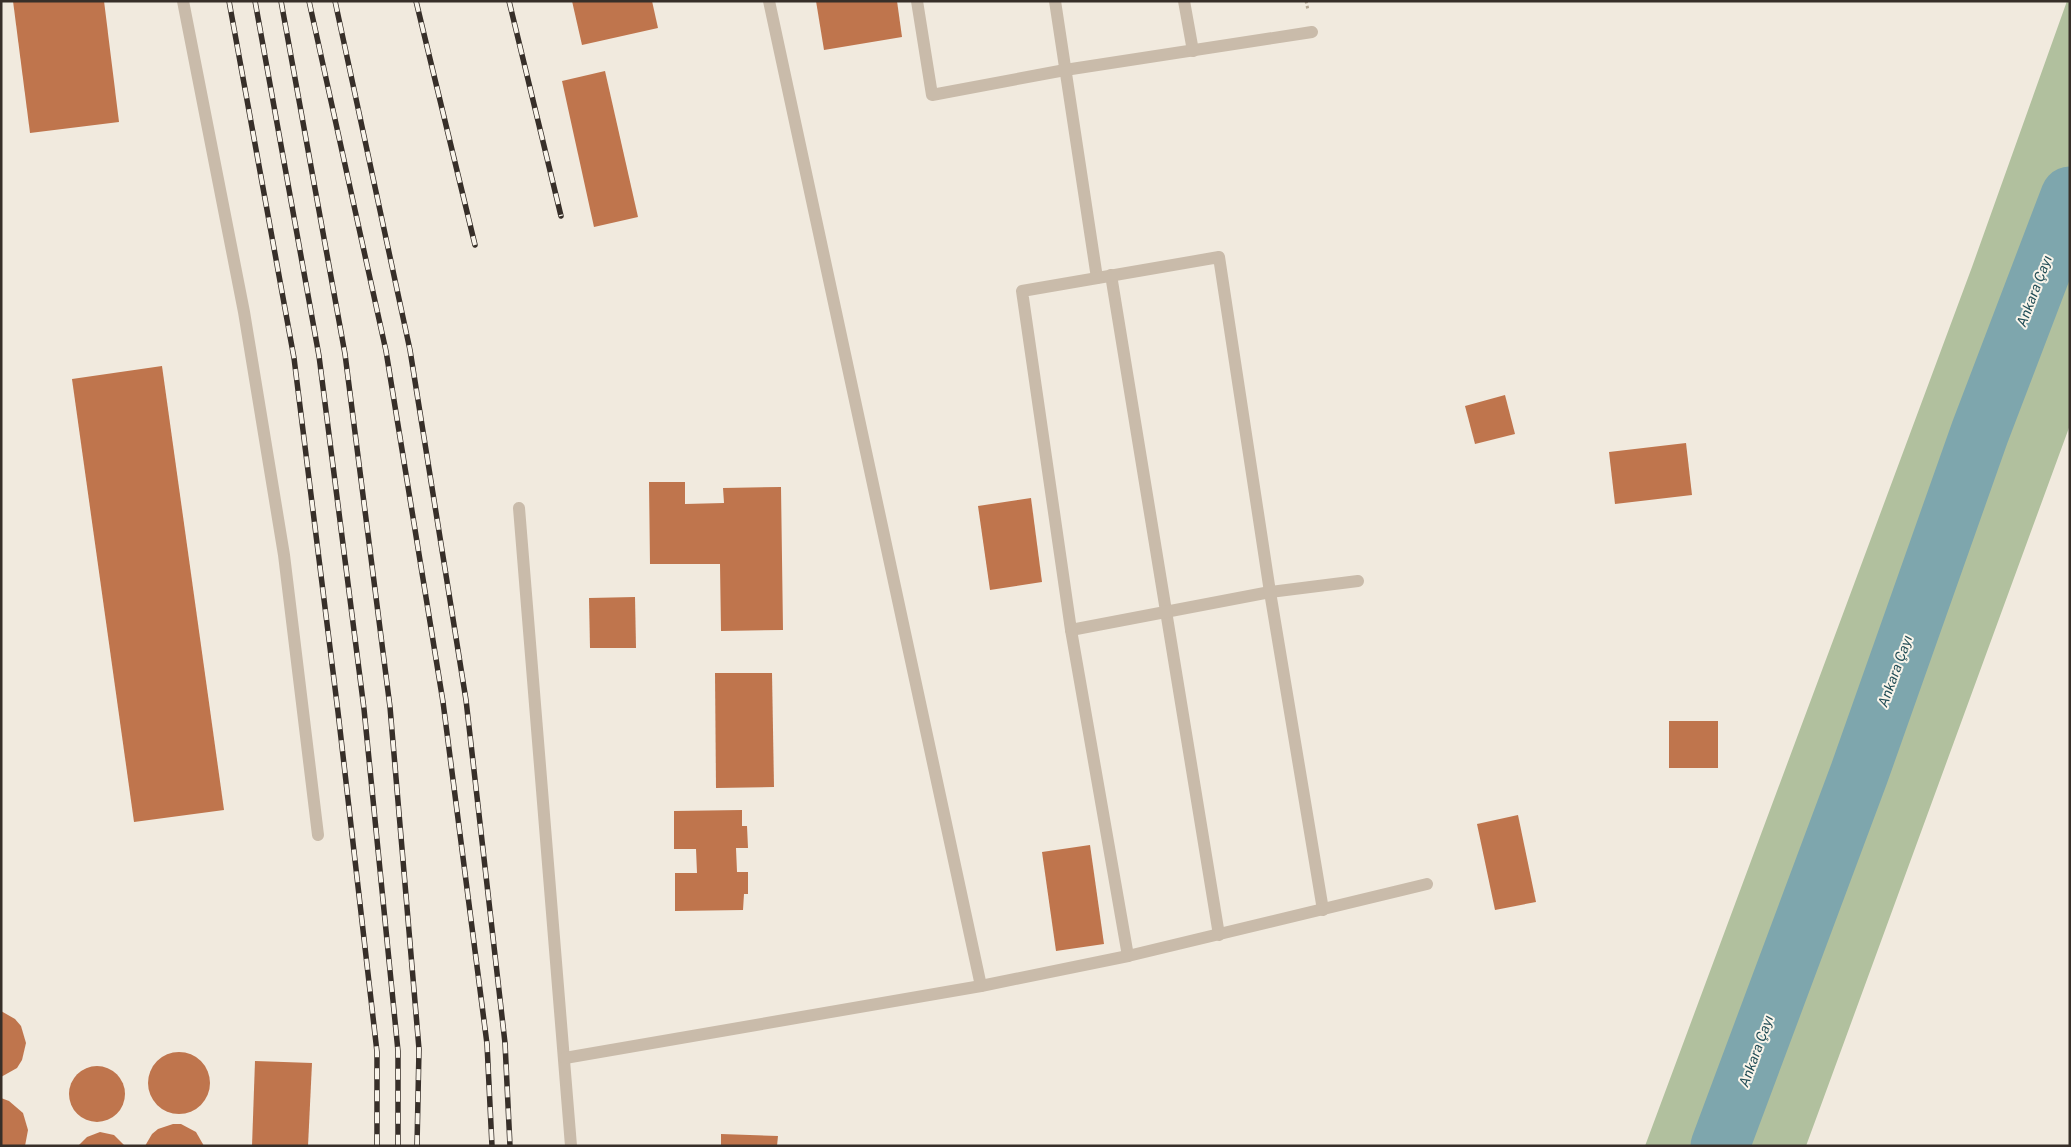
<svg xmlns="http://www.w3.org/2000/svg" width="2071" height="1147" font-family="'Public Sans',sans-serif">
<rect width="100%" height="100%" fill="#f1eade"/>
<path fill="#b1c09e" d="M2067,1h3v424l-246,672 -18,49h-161l327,-879z"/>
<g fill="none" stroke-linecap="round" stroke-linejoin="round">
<path stroke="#7ea6ad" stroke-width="59" d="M1720,1146l139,-372 121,-342 90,-236"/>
</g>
<g fill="#bf754d">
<path d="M13,1h91l15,121 -89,11z"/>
<path d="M572,1h80l6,27 -76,17z"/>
<path d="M816,1h81l5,36 -78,13z"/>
<path d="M605,71l33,146 -44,10 -32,-146z"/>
<path d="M162,366l62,444 -90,12 -62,-443z"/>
<path d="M1505,395l10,39 -40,10 -10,-38z"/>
<path d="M1686,443l6,52 -77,9 -6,-52z"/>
<path d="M649,482h36v22l39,-1 -1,-15 58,-1 2,143 -62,1 -1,-67h-70z"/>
<path d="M1031,498l11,84 -52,8 -12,-84z"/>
<path d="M635,597l1,51h-46l-1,-50z"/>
<path d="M715,673h57l2,114 -58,1z"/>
<rect x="1669" y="721" width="49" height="47"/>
<path d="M742,810v16h5l1,22h-12l1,24h11v22h-4l-1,16 -68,1v-38h22l-1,-24h-22v-38z"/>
<path d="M1518,815l18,87 -41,8 -18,-86z"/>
<path d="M1090,845l14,99 -48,7 -14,-99z"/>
<path d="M1,1011l14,8 6,7 5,17 -4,17 -5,8 -16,9z"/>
<circle cx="179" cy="1083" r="31"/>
<path d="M255,1061l57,2 -4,83h-56z"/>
<circle cx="97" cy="1094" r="28"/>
<path d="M1,1098l8,3 14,12 5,17 -3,16h-24z"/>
<path d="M173,1124h8l15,8 8,14h-59l7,-12 6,-5z"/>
<path d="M100,1132l14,3 11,11h-47l9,-9z"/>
<path d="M721,1134l57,2 -1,10h-56z"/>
</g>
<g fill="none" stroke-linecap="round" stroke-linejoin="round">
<path stroke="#b4a694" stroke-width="3" stroke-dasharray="2.5 2.5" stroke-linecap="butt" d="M1306,1l2,9"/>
<g stroke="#c9bbaa" stroke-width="12">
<path d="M917,1l15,94 133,-25 247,-38"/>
<path d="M1055,1l42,277"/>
<path d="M1184,1l9,50"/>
<path d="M1111,275l108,660"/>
<path d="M1071,630l199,-38 88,-11"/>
<path d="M1128,956l-57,-326 -49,-339 197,-34 51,335 53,318"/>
</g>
<g stroke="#c9bbaa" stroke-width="12">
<path d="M183,1l61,311 40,243 34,280"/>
<path d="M769,1l212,985"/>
<path d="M519,508l52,638"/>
<path d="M565,1058l416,-72 147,-30 299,-72"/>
</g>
<defs>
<g id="rail">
<path d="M229,1l65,357 44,354 39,340v94"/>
<path d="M255,1l64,355 45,353 34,342v95"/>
<path d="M281,1l64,353 45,353 29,342 -2,97"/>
<path d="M309,1l77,350 57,351 44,342 5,102"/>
<path d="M335,1l75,349 56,350 39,343 5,103"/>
<path d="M416,1l59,244"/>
<path d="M509,1l52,215"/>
</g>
</defs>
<use href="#rail" stroke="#372f29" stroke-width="5.5"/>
<use href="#rail" stroke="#f9f4ea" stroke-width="4" stroke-dasharray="11" stroke-linecap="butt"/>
</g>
<g text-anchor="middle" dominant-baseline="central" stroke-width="4" stroke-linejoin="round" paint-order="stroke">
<g font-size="14" font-style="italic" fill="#214d56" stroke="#f9f4ea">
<text transform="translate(2034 291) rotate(-69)">Ankara Çayı</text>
<text transform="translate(1895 671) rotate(-70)">Ankara Çayı</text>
<text transform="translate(1756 1051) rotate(-70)">Ankara Çayı</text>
</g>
</g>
<rect width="2071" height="1147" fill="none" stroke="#372f29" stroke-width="5"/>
</svg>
